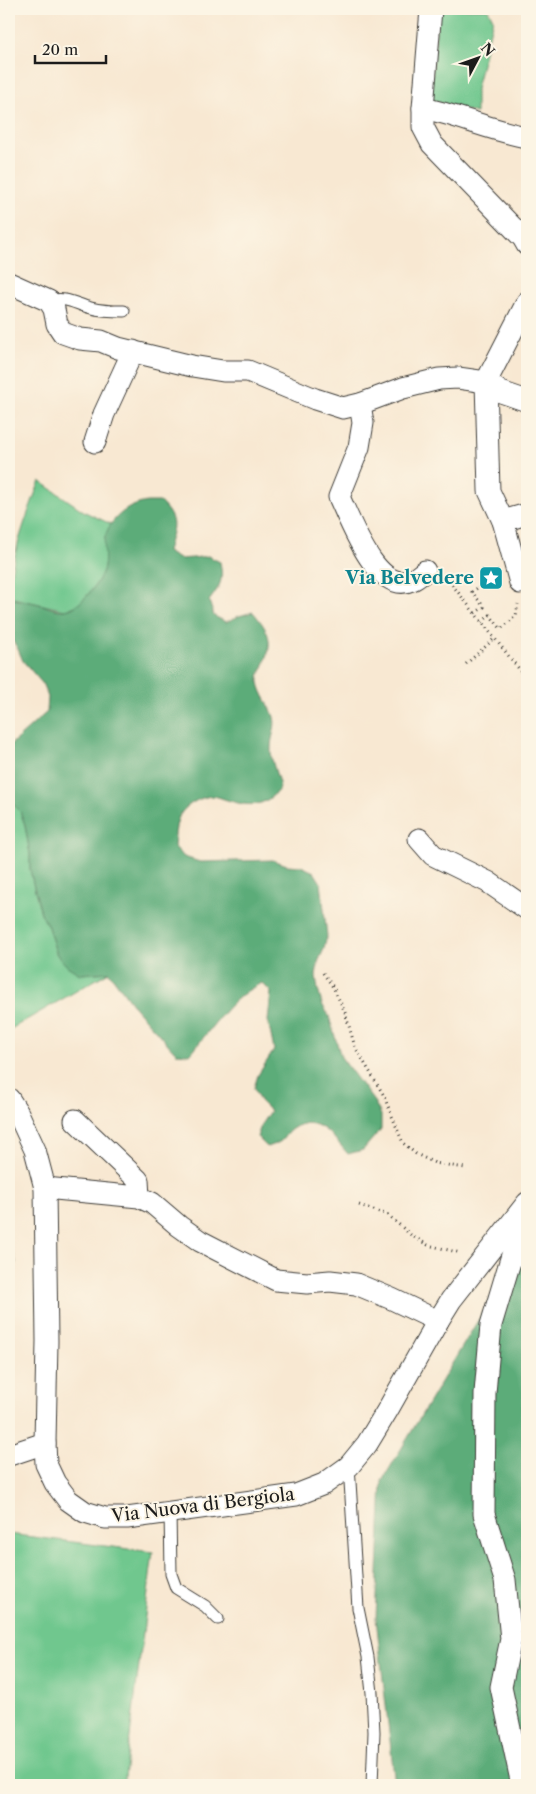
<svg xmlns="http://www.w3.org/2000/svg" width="536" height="1794" font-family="'Libre Caslon Text',serif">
<rect width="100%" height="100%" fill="#fcf5e5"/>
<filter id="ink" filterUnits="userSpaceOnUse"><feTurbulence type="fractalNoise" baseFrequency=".02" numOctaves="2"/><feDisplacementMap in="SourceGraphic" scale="10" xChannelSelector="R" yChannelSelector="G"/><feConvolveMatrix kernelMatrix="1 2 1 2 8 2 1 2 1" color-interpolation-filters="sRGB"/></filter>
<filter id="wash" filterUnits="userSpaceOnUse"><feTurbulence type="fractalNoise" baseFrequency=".0096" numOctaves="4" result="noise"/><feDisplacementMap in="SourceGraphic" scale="20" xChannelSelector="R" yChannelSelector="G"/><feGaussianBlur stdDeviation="1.12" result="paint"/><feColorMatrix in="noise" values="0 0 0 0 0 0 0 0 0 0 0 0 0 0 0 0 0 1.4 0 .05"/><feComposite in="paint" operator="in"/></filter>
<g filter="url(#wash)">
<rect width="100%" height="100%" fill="#f8e8d2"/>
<g fill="#6fc78e" stroke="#467255">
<path d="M438,9h50l5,10 -17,70v24l-46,-13z"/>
<path d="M40,481l45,31 26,12 -6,14 1,15 -2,15 -6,14 -18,22 -15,6 -56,-13c0,-35 18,-83 31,-116z"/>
<path d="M9,804h4l7,7 5,14 5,29v15l3,14 8,30 7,14 9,28 23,19 29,-2 -100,58z"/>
<path d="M9,1534l144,18 -29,233h-115z"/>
</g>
<g fill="#5bac79" stroke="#3c644a">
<path d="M147,502h13c20,20 12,26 7,50l12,7 14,-1 15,-2 12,6c4,19 0,24 -11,39l5,15 12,6 13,-6 14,-4c17,20 21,30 10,55 -2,5 -5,9 -4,15 2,13 11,22 15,35 3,10 -3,20 -3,30 -1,14 7,28 9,41 -16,20 -30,19 -53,12 -4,-1 -10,-4 -15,-4 -13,1 -30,11 -34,23 -3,8 -3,19 -4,27l10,11 16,5 73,-2 14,5 14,1 13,6 7,11 6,53 -3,13 -6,13 -2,14 2,14 4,14 7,12 12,41 34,46 6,12v14l-18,21 -15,4c-15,-17 -32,-42 -56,-25 -5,3 -7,8 -11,12 -4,3 -10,4 -14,6l-10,-10 5,-14 8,-12 -10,-10 -6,-13 4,-13 16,-25 -6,-29 3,-29 -9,-9c-30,12 -51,47 -72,71l-14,-1 -41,-45 -26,-36 -29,2 -13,-8 -10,-11 -9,-28 -7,-14 -8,-30 -3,-14v-15l-5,-29 -5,-14 -7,-7h-4v-58l38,-34 1,-15 -6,-14 -19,-22 -6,-14 -8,-10v-40c9,4 17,4 26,6 9,2 20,8 30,7 15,-1 36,-29 39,-43 2,-10 -1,-22 1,-30 6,-20 23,-32 42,-35z"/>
<path d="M9,1242l7,20 -7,11z"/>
<path d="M527,1260v525h-132l-19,-167 6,-137 120,-201z"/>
</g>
</g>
<g filter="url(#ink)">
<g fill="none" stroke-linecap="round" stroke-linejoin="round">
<defs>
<g id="lane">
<path d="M49,301c17,-5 26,3 42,7 11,3 21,3 33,3"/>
<path d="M349,1466l9,142 10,49 4,36 2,39 -2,53"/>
<path d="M170,1511l1,63 5,14 29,18 13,13"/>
</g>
<g id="street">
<path d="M431,9l-8,99v19l9,17 91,94 4,7"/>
<path d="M423,108c35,7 69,23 104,29"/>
<path d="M9,283l40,18 5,8 3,15 6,9 17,6 21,2 17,7 74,18 31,5h25l67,28 28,9 17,-4 43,-16 36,-9 19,-1 28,4 15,10 26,9"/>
<path d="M360,404l3,19 -4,24 -20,50c11,23 38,99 73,83 5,-2 9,-6 13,-9"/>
<path d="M95,442l9,-28 29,-63"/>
<path d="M503,521l24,-7"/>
<path d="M520,583l-17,-62 -14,-30 -3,-109 41,-80"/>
<path d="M419,839l14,16 55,27 39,27"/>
<path d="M9,1099l9,14 17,37 10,38 2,153 -2,102 1,21 9,19 13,17 17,12 20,6h22l169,-23 28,-11 25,-18 18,-22 20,-33 51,-90 13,-21 76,-97"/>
<path d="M75,1120l63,60 1,17"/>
<path d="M45,1188l94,9 13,6 27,23 21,15 76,39 31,3 23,-2 26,3 36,15 46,22"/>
<path d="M9,1455l36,-12"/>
<path d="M522,1785l-21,-98 10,-48 -6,-59 -21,-66 1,-121 6,-68 24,-80 12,-16"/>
</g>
</defs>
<use href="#lane" stroke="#3d3b37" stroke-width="13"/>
<use href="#street" stroke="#3d3b37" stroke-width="23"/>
<g stroke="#3d3b37" stroke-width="3" stroke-dasharray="1 4" stroke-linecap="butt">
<path d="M446,577l81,102"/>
<path d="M475,613l9,-6 -12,-15 13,-10h13"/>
<path d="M482,622l8,-7 11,14 15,-13 2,-12"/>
<path d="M466,664l29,-26"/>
<path d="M323,973l10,14 12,25 10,35 28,47 20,49 13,11 19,9 30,5"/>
<path d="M359,1205l29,10 24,21 16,9 33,8"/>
</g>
<use href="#lane" stroke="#fff" stroke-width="11"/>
<use href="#street" stroke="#fff" stroke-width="21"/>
</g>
</g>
<defs>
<symbol id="sight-square" viewBox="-11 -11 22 22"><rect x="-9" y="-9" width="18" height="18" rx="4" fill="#0f9aa8" stroke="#fcf5e5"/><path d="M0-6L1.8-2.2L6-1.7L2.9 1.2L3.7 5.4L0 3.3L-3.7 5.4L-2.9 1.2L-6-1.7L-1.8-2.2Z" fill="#fff"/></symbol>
</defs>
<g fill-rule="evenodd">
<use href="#sight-square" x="477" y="564" width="28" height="28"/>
</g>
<g text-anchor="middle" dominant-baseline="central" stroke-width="4" stroke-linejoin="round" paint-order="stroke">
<g font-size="18" font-weight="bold" fill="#0d838f" stroke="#fcf5e5" text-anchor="end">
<text x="474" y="578">Via Belvedere</text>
</g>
<g font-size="18" fill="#1c1c1c" stroke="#fcf5e5">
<text transform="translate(203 1505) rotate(-7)">Via Nuova di Bergiola</text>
</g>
</g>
<rect width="536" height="1794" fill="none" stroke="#fcf5e5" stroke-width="30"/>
<g transform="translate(478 58) rotate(49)" stroke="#fcf5e5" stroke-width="4" paint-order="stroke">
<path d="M0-4L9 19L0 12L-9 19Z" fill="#1c1c1c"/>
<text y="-8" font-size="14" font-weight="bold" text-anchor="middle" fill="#1c1c1c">N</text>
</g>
<path d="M35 55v8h71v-8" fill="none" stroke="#1c1c1c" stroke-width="2.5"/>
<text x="42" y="55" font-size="15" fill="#1c1c1c" stroke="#fcf5e5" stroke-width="4" paint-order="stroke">20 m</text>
</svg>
